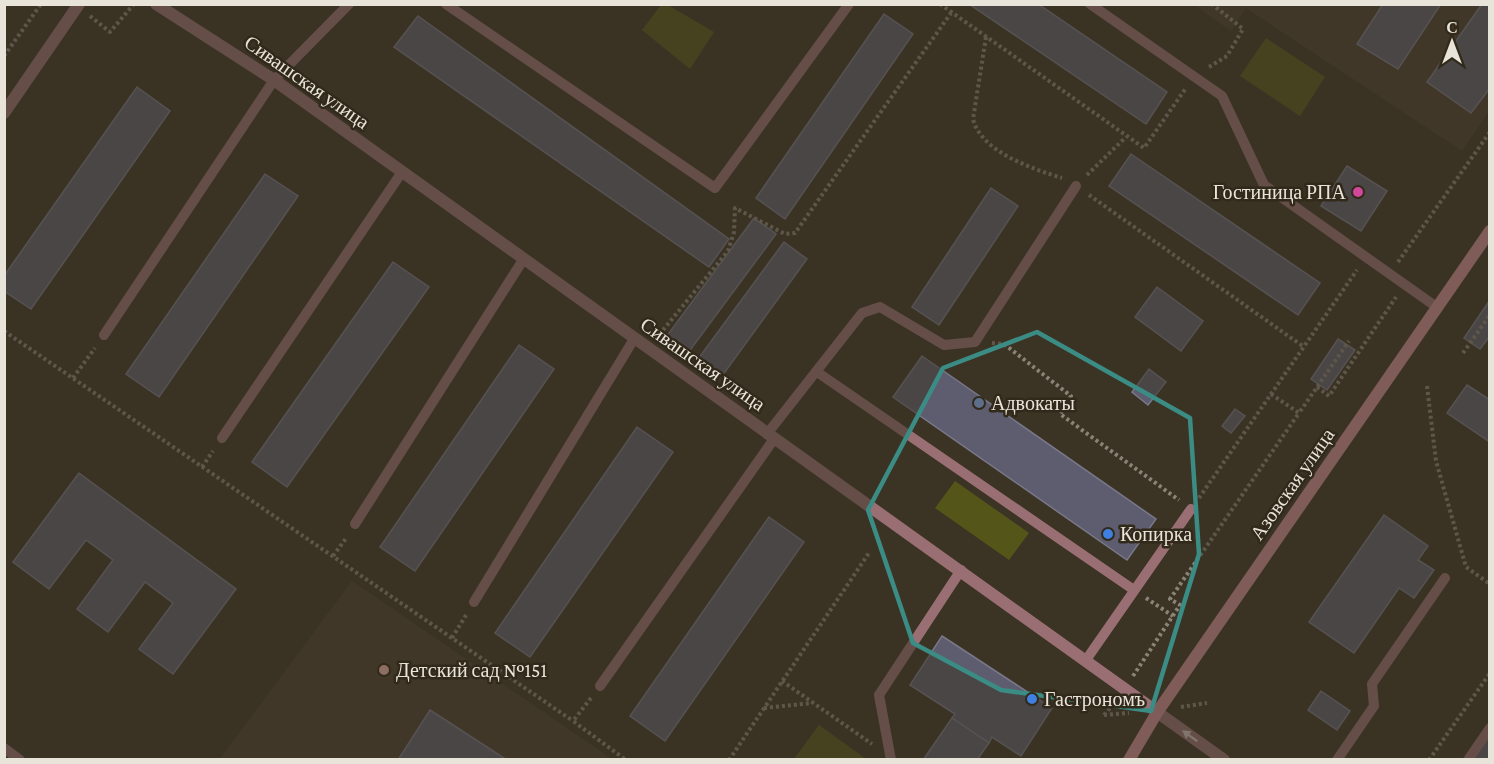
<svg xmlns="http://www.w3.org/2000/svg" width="1494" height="764" font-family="'Crimson Pro',serif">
<rect width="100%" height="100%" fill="#3b3324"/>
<g fill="#4a3c2e">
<path d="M1195,5h294v106l-27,40 -216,-143 -15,23z"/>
<path d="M352,581l260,178 -393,1z"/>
</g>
<g fill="#545619">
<path d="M666,4l48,28 -24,37 -48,-39 19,-25z"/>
<path d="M1266,38l59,39 -25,39 -60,-40z"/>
<path d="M955,481l74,52 -20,27 -74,-52z"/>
<path d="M819,725l47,34h1h-73z"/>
</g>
<g fill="#5e5d6f" stroke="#79788a" stroke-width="1.5">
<path d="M969,4h69l129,88 -21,32z"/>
<path d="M1383,4h58l-43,65 -41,-25z"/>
<path d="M1482,4h8v84l-19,25 -44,-31z"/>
<path d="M884,14l29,20 -128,185 -29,-21z"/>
<path d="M418,16l311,223 -20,28 -315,-220z"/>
<path d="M137,87l33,24 -139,198 -27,-18v-15z"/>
<path d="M1131,154l189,129 -22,32 -189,-129z"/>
<path d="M1347,166l40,25 -26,40 -40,-25z"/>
<path d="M265,174l33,22 -139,201 -33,-23z"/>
<path d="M991,188l27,18 -79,119 -27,-18z"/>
<path d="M754,218l22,16 -88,119 -22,-16z"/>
<path d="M784,242l23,17 -85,117 -24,-17z"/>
<path d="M393,262l36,25 -142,200 -35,-25z"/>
<path d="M1157,287l46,34 -22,30 -46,-34z"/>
<path d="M1490,300v36l-10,13 -16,-11z"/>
<path d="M1338,339l17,11 -28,40 -16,-11z"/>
<path d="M519,345l35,24 -139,202 -35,-24z"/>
<path d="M922,356l234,163 -29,41 -234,-163z"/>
<path d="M1149,369l17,13 -18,23 -16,-13z"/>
<path d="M1467,385l23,15v42l-43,-29z"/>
<path d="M1235,409l10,7 -14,17 -9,-7z"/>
<path d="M637,427l36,25 -143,205 -35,-24z"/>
<path d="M79,473l157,116 -63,85 -34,-25 34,-46 -28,-21 -37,50 -31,-23 36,-49 -27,-20 -37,49 -36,-27z"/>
<path d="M1384,515l44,31 -10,14 16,10 -20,28 -15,-10 -45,65 -45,-31z"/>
<path d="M769,517l35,25 -139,199 -35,-25z"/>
<path d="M942,636l110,72 -31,48 -29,-19 -3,6 -37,-25 3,-4 -45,-29z"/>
<path d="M1321,691l29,20 -13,19 -29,-20z"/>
<path d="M430,710l77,50h-109z"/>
<path d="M952,718l37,25 -12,17h-54z"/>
<path d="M1490,734v26h-17z"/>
</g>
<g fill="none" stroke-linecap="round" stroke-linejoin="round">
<g stroke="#8a8377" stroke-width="4" stroke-dasharray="3 3" stroke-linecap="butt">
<path d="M747,4h15"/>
<path d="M940,4l204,144 42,-60"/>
<path d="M90,16l20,16 24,-28"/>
<path d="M986,37l-13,82c8,33 60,50 89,59"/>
<path d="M4,56l37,-52"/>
<path d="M1209,67l18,-11 16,-27 -31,-25"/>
<path d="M1087,175l39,-38"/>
<path d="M1089,195l215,152"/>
<path d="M1398,262l92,-130"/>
<path d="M663,330l65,-79 6,-19 1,-24 50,26 10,-1 156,-220"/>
<path d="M4,331l569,390"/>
<path d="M992,343l12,1 67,52 -11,18 119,86"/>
<path d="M1463,353l27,-38"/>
<path d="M73,378l22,-30"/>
<path d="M1427,386l9,75 30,106 24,17"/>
<path d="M1317,387l12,9 67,-99"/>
<path d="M1271,394l28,19 50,-72"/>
<path d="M202,467l11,-16"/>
<path d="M1199,498l158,-228"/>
<path d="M333,556l14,-19"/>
<path d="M1146,598l27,18"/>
<path d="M452,638l14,-23"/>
<path d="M1133,676l47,-71 -10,-6 129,-186"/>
<path d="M782,681l90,63"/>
<path d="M591,698l-18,23 53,39"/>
<path d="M1181,707l26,-4"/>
<path d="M764,708l48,-5"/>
<path d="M1104,715l11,-13"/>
<path d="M1104,715l25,-2"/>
<path d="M729,760l140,-207"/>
<path d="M1429,760l61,-87"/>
</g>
<g stroke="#9a6f74" stroke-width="10">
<path d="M446,4l269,184 134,-184"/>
<path d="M1090,4l132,92 42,89 174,123"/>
<path d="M104,335l170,-255 75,-76"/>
<path d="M817,372l317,218"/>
<path d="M767,434l95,-121 18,-6 64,38 31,-3 101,-156"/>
<path d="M222,438l180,-266"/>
<path d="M355,524l168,-264"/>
<path d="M474,602l160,-263"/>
<path d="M1086,660l105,-151"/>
<path d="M600,686l174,-247"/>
<path d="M4,748l16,12"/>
<path d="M891,760l-12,-65 82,-125"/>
<path d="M1337,760l37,-54 -2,-22 73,-106"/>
<path d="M1468,760l22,-32"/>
</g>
<g stroke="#9a6f74" stroke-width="12">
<path d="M156,4l118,76 950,680"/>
<path d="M4,113l75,-109"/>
</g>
<path stroke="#d38f98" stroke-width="12" d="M1129,760l29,-49 332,-480"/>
</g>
<defs><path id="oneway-solid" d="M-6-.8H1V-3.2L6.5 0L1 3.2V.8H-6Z" transform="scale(1.5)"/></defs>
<use fill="#d5c7c0" href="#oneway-solid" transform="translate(1190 736) rotate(-144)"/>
<path d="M0 0H1494V764H0ZM1037,332l153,86 9,136 -48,157 -150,-21 -88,-47 -45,-133 75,-142z" fill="#3b3324" fill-opacity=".55" fill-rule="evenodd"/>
<path fill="none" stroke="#3b8c84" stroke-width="4.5" stroke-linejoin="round" d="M1037,332l153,86 9,136 -48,157 -150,-21 -88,-47 -45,-133 75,-142z"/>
<circle fill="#d1479c" stroke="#31291a" stroke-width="2" cx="1358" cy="192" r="6"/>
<circle fill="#5c6f8a" stroke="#31291a" stroke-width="2" cx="979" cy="403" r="6"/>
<g fill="#3f7fe0" stroke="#31291a" stroke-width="2">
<circle cx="1108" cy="534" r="6"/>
<circle cx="1032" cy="699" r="6"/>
</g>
<circle fill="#8d6e63" stroke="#31291a" stroke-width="2" cx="384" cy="670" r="6"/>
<g text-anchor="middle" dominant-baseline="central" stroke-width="5" stroke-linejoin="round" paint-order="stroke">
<g font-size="20" fill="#e9e4da" stroke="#31291a">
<text transform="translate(307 82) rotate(35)">Сивашская улица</text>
<text transform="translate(703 364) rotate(35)">Сивашская улица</text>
<text transform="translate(1292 484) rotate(-55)">Азовская улица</text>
</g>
<g font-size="20" fill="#e9e4da" stroke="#31291a" text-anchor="start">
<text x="1346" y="192" text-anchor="end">Гостиница РПА</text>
<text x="991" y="403">Адвокаты</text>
<text x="1120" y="534">Копирка</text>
<text x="396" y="670">Детский сад №151</text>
<text x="1044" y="699">Гастрономъ</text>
</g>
</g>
<rect width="1494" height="764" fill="none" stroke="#e9e4da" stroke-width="12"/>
<g transform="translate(1452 42)" stroke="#31291a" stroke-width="4.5" paint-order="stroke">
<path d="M0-4.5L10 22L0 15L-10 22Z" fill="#e9e4da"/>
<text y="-9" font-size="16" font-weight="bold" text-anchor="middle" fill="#e9e4da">С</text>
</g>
</svg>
